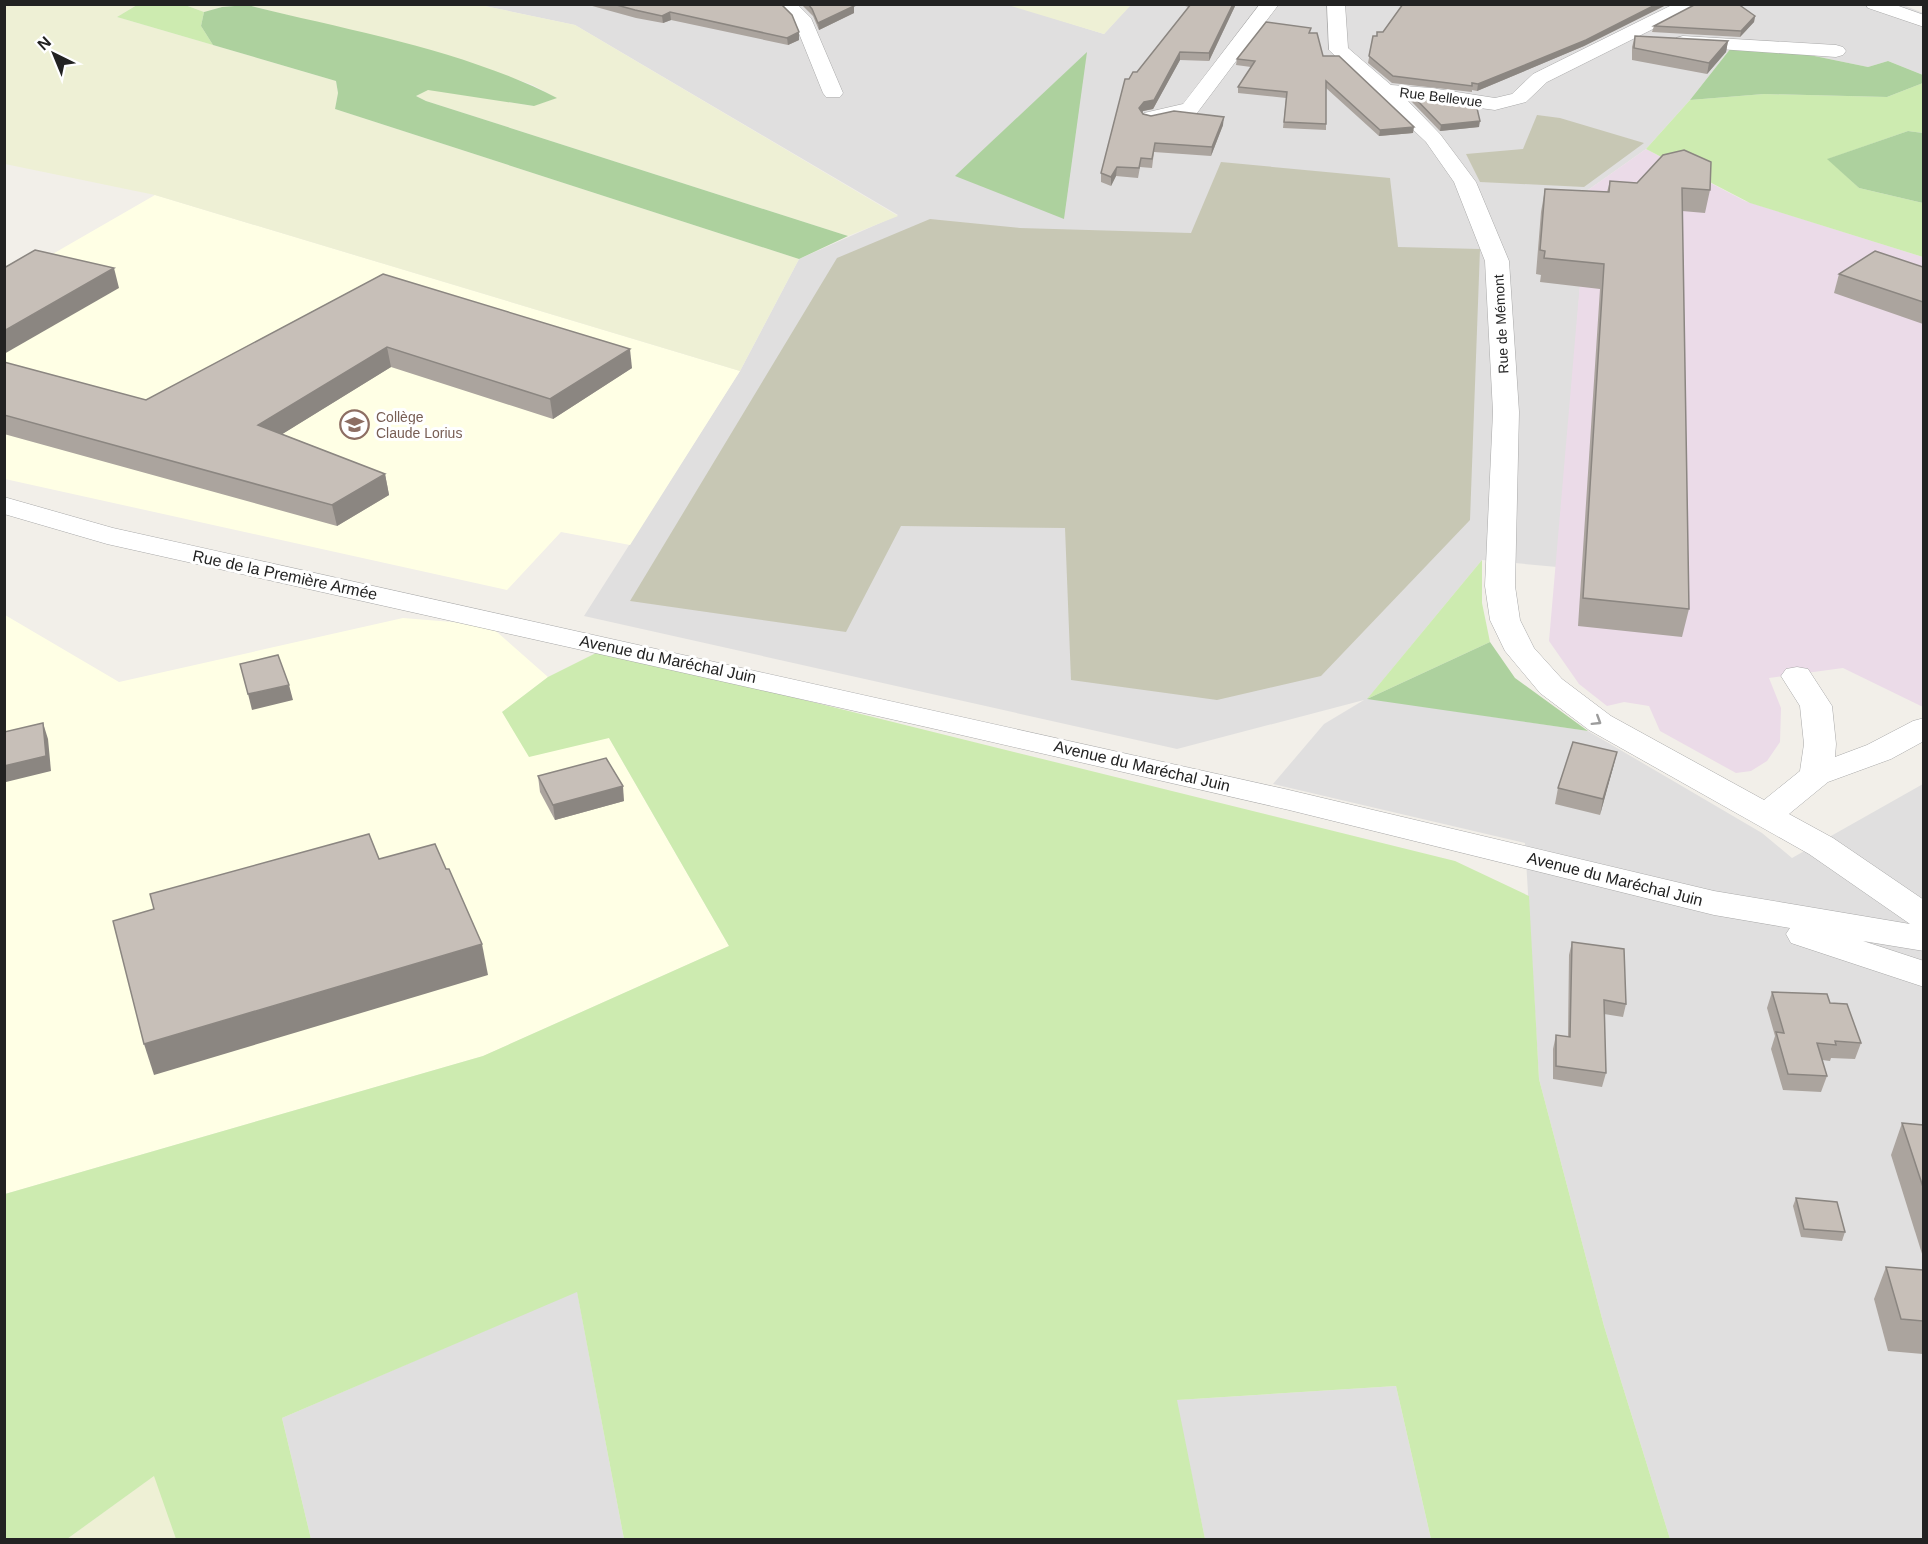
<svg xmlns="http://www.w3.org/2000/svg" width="1928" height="1544" font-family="Helvetica,sans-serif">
<rect width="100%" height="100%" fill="#f2efe9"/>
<g fill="#e0dfdf">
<path d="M1008,4l96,30 27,-30h770l22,9v62l-35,-14 -20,6 -73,-15 -64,-4 -41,52 -44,49 -58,41 -31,377 -75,-7 -114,138 220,33 174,102 30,25 131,-74v755h-253l-66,-213 -65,-247 -14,-236 -252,-59 51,-60 40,-24 -187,49 -593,-133 156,-245 59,-112 99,-44 -323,-190 -95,-20z"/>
<path d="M577,1291l47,248h-313l-29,-121z"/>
<path d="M1396,1386l35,153h-226l-29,-139z"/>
</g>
<path fill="#ebdbe8" d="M1646,149l99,52 178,56v450l-80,-39 -74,10 12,30 -1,34 -13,19 -16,10 -15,2 -76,-42 -11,-25 -25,-4 -17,4 -28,-22 -30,-43 39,-451z"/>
<g fill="#ffffe5">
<path d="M155,195l585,176 -110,174 -69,-13 -54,58 -502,-111 -1,-197z"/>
<path d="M5,615l114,67 284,-64 86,7 59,52 -46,35 107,26 120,208 -246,110 -478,138z"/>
</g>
<g fill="#c7c7b4">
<path d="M1537,115l23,3 84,25 -60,44 -104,-5 -14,-28 57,-5z"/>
<path d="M1221,162l169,16 8,69 82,2 -10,271 -149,156 -104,24 -146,-20 -6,-152 -164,-2 -55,106 -216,-31 207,-343 93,-39 90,9 171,5z"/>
</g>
<g fill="#eef0d5">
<path d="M5,5h132l-20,12 219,64 2,12 -3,16 464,150 -59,112 -585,-176 -150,-31z"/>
<path d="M185,5h295l95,20 323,191 -50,20 -422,-135 -10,-5 12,-7 105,17 23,-8 -23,-13 -94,-32 -192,-48 -25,2 -18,5z"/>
<path d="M1008,5h123l-27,29z"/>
<path d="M155,1475l21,64h-109z"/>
</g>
<g fill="#cdebb0">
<path d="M137,5h48l19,7 -3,14 12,19 -96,-28z"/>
<path d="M1923,83v50l-15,-2 -80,28 31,29 64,15v54l-173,-54 -104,-54 44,-49 74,-6 123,3z"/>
<path d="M1482,560v43l8,39 -123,57z"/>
<path d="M602,650l853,211 74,35 10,183 65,247 66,213h-239l-35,-153 -219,14 28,139h-581l-47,-247 -295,126 29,121h-135l-22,-63 -87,63 -62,1v-346l478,-138 246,-110 -120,-208 -80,19 -27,-45 46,-35z"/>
</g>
<g fill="#add19e">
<path d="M247,5c100,25 218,45 310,93l-23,8 -106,-16 -12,6 10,5 422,135 -49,23 -464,-150 3,-16 -2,-12 -123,-36 -12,-19 3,-14 18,-5z"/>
<path d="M1731,48l64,4 73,15 20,-6 35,14v8l-36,14 -123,-3 -74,6z"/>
<path d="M1087,52l-23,167 -109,-43z"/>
<path d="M1908,131l15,2v70l-64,-15 -32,-29z"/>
<path d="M1490,642l25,36 73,53 -221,-32z"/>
</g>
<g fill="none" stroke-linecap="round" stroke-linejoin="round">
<defs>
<g id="minor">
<path d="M776,4h21l14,14 32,75 -3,4h-14l-3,-4 -29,-72z"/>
<path d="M1260,4h19l-82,109 -46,10 -7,-2 -3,-4 3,-4 39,-9z"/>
<path d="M1327,4h18l3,44 43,37 40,3 64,10 17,-4 21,-20 141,-70h24l-3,4 -148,74 -21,20 -31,8 -90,-12 35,36 36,48 33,79 10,151 -4,174 5,34 14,28 28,31 49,37 153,84 36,-29 4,-27 -4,-38 -19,-30 5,-7 11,-2 11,2 24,37 4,38 -1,13 32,-12 46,-24 11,-3v23l-33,18 -63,23 -39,32 44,24 91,62v51l-61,-10 61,20v26l-133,-44 -5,-9 4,-6 -76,-13 -425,-105 -358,-82 -824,-184 -103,-30v-17l109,31 1176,262 425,101 196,33 -101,-70 -220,-124 -49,-37 -35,-42 -15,-31 -5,-34 8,-174 -8,-151 -31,-79 -28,-40 -97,-92z"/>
<path d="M1865,4h28l31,11v12l-56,-19z"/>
<path d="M1683,36l153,9 7,2 3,4 -3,4 -7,2 -160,-11 -3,-4 3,-4z"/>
</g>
</defs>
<use href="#minor" stroke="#a9a9a9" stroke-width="1"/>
<use href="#minor" fill="#fff" fill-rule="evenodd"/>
</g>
<g fill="#aba49e">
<path d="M585,4h196l18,36 -11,5 -117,-25 -8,3 -27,-5z"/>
<path d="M801,4h49l4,2v7l-35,17 -6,-14z"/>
<path d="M1185,4h51l-27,57 -29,-1 -27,49 -10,2 -1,2 9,3 72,9 -12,31 -57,-4 -2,16 -12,-1 -2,11 -22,-2 -5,10 -10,-4v-9l36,-101 52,-65 -4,-1z"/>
<path d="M1403,4h265l-84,42 -107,45 -5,-1v2l-80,-9 -24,-20 5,-27h4l6,-4z"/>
<path d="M1755,16l-1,6 -14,15 -88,-5 2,-6z"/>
<path d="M1311,33l12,23 90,77 -34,3 -53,-48v42l-43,-2 3,-30 -48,-5v-6l13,-20 -15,-2 1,-6z"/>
<path d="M1635,36l93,5 -2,11 -19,22 -75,-14v-13z"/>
<path d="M1412,95l67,32 -39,4 -29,-30z"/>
<path d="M1610,181l100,9 -5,23 -23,-2 7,398 -7,28 -104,-11 22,-337 -60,-7 1,-7 -5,-1 5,-62 4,-23 62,3z"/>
<path d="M1923,267v57l-89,-31 5,-19z"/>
<path d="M383,274l249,94 -79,51 -162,-52 -109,67 103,40 4,21 -52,31 -333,-92v-72l142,38z"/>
<path d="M1617,752l-17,63 -45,-11 3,-16z"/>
<path d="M538,776l86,25 -69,19 -15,-28z"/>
<path d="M1572,942l54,62 -3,13 -19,-3 2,59 -4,14 -49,-8v-30l3,-14 12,2 1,-82z"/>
<path d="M1772,992l58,11 31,40 -6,16 -24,-1 -1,3 -8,-1 5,16 -6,16 -38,-2 -12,-41 4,-13 -8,-28z"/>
<path d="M1902,1123l21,2v132l-32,-102z"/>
<path d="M1796,1198l49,34 -3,9 -41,-4 -8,-31z"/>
<path d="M1886,1267l37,3v84l-35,-3 -14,-52z"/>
</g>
<g fill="#8b8681">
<path d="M1233,4h3l-27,57v-8z"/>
<path d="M1657,4h11l-84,42 -107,45 1,-7z"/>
<path d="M854,6v7l-35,17 -1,-7z"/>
<path d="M670,12l1,8 -8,3 -1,-7z"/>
<path d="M1755,16l-1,6 -14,15 1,-6z"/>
<path d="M799,32v8l-11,5 -1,-7z"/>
<path d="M1728,41l-2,11 -19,22 2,-11z"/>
<path d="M1180,52v8l-27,49 -10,2 -4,6v-9z"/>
<path d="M1224,117l-1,8 -12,31 1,-9z"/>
<path d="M1480,121l-1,6 -39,4 1,-6z"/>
<path d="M1414,127l-1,6 -34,3 1,-6z"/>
<path d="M1117,167l-1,9 -5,10v-9z"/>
<path d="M114,268l5,20 -115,66v-23z"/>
<path d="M387,347l4,20 -128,79 -5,-21z"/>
<path d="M630,349l2,19 -79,51 -3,-20z"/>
<path d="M385,474l4,21 -52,31 -5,-21z"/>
<path d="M289,685l4,15 -41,10 -4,-16z"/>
<path d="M43,723l5,16 3,32 -45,11 -2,-6v-10z"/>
<path d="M1617,752l-4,16 -13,47 3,-16z"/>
<path d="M623,786l1,15 -69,19 -2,-15z"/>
<path d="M482,944l6,31 -334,100 -10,-31z"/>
</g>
<g fill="#c7bfb8" stroke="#8b8681" stroke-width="1.5">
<path d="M613,4h168l11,11 7,17 -12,6 -117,-26 -8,4 -27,-6z"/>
<path d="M808,4h42l4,2 -36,17 -6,-14z"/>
<path d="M1191,4h42l-24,49 -29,-1 -26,48 -10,2 -5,6 4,6 8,2 23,-5 50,6 -12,30 -57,-4 -3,16 -11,-1 -2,10 -22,-1 -6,10 -10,-4 24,-94h4l4,-7h4z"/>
<path d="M1403,4h254l-71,36 -108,44 -6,-1v3l-79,-10 -24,-20 4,-20h4v-4h6z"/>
<path d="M1696,4h42l17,12 -14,15 -87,-5z"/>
<path d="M1266,22l45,6 -2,5h8l6,23h16l75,71 -34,3 -54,-49v43l-42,-2 3,-30 -49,-5 17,-26 -18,-2z"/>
<path d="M1635,36l93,5 -19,22 -75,-15z"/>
<path d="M1412,95l64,9 4,17 -39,4z"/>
<path d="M1684,150l27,12 -1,28 -28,-2 7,421 -106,-11 21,-334 -60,-6 1,-7 -5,-1 5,-61 64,3 1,-11 27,2 26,-28z"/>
<path d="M35,250l79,18 -110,63v-63z"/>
<path d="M1875,251l48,16v35l-84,-28z"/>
<path d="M383,274l247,75 -80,50 -163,-52 -129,78 127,49 -53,31 -328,-90v-53l142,38z"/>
<path d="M278,655l11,30 -41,9 -8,-30z"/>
<path d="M43,723l3,33 -42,10v-34z"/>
<path d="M1573,742l44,10 -14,47 -45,-11z"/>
<path d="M606,758l17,28 -70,19 -15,-29z"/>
<path d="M369,834l10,25 56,-15 11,25h3l33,75 -338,100 -31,-123 41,-12 -4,-15z"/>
<path d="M1572,942l52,7 2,55 -22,-4 2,73 -50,-7v-31l14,2z"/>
<path d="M1772,992l55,2 3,9 17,1 14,39 -26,-2 1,4 -19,-2 10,33 -39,-2 -12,-42 8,1z"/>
<path d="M1902,1123l21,2v62z"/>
<path d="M1796,1198l41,4 8,30 -41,-3z"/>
<path d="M1886,1267l37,3v51l-22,-2z"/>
</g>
<defs><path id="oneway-chevron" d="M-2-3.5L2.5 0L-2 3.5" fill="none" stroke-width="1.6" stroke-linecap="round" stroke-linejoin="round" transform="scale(1.5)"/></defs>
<use stroke="#9c9c9c" href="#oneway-chevron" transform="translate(1597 721) rotate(32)"/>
<defs>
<symbol id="school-ring" viewBox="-11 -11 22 22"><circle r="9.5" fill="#fff" stroke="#8d6e63" stroke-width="1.5"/><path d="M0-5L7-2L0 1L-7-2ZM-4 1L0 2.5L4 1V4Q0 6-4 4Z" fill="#8d6e63"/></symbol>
</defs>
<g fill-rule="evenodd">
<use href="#school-ring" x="338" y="408" width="33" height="33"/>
</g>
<g text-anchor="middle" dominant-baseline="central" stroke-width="6" stroke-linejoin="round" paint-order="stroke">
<g font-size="14" fill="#222" stroke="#fff">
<text transform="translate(1441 97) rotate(7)">Rue Bellevue</text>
<text transform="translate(1501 324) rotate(-93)">Rue de Mémont</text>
</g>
<g font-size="14" fill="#785e54" stroke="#fff" text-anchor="start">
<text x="376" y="417">Collège<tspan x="376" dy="16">Claude Lorius</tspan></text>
</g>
<g font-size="16" fill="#222" stroke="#fff">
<text transform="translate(285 575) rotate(12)">Rue de la Première Armée</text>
<text transform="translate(668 659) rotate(12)">Avenue du Maréchal Juin</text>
<text transform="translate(1142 766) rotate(13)">Avenue du Maréchal Juin</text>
<text transform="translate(1615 879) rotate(14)">Avenue du Maréchal Juin</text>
</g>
</g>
<rect width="1928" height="1544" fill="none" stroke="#222222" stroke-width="12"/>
<g transform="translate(54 54) rotate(317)" stroke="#ffffff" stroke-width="4.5" paint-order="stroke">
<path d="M0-4.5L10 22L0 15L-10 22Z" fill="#222222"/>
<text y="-9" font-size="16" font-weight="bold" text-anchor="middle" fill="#222222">N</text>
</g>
</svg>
